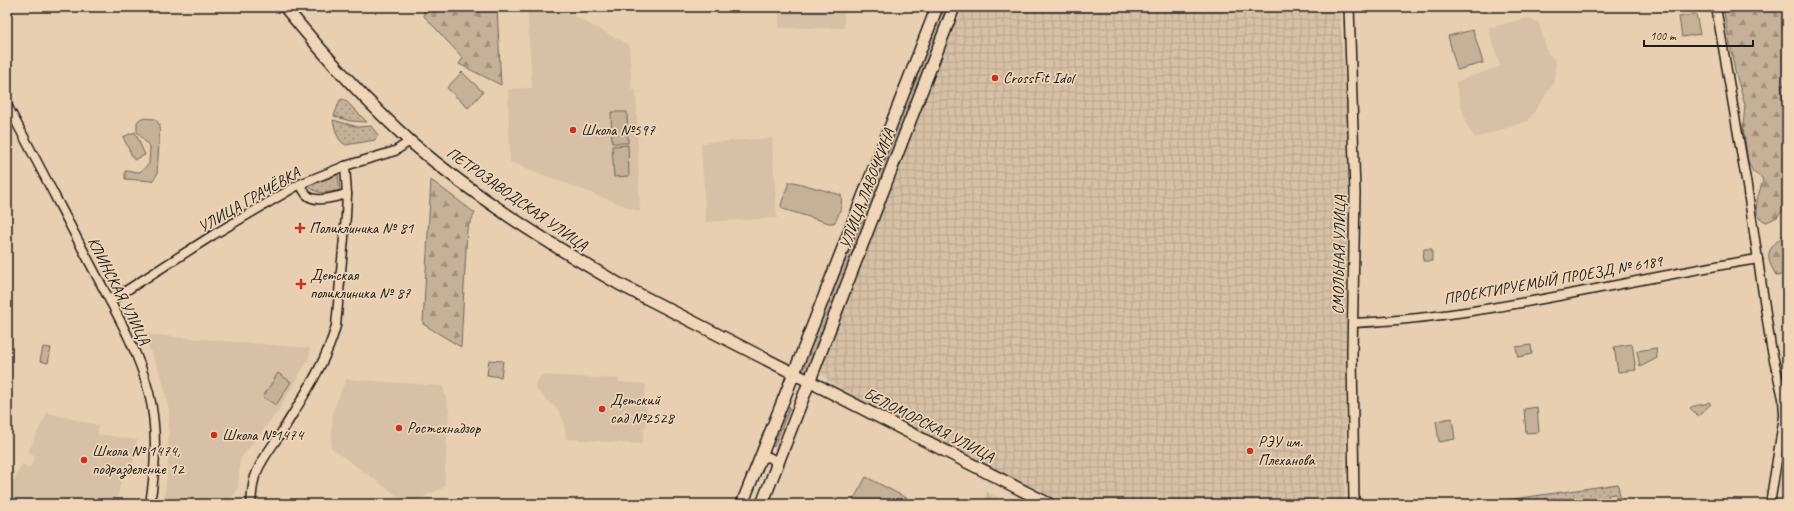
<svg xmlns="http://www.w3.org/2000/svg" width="1794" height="511" font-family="Caveat,sans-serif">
<defs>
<pattern id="industrial-grid" width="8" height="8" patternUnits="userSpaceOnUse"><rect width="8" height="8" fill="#d7c0a5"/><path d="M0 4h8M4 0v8" fill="none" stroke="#b8a48d"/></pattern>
<pattern id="grass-dots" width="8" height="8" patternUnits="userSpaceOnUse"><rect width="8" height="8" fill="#c6b198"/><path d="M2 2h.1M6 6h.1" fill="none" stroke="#a08f7b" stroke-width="1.8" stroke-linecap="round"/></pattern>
<pattern id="forest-firs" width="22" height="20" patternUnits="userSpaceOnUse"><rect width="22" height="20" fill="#c6b198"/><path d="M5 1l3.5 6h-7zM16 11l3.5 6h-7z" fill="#a08f7b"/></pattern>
</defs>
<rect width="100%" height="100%" fill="#e8cfb1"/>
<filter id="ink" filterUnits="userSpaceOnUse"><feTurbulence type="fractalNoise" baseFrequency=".025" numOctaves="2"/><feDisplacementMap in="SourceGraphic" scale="8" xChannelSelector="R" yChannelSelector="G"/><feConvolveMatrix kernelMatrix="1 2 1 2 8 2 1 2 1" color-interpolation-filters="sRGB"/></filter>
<g filter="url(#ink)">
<g fill="#d7c0a5">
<path d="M527,7h30l72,38 3,45h4l4,122 -130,-50 -2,-73 24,-1z"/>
<rect x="779" y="7" width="65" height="21"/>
<path d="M1526,18l13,5 9,31 8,7 -2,22 -26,38 -53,17 -9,-14 -11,-42 45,-16 -12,-38z"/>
<path d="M772,138l5,80 -71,4 -5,-79z"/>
<path d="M143,334l167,14 -1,10 -31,53 -38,48 -2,30 -10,15h-59v-4h-5l4,-34 1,-55 -7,-33z"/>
<path d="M541,375l78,4v3l27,2 -2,22 3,1 -1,20h-2l-1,13 -2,4 -75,-5 -2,-17 -6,-12 -22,-20 -1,-6z"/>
<path d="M346,379l97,7 6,24 -5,77 -35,17 -78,-56 2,-37z"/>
<path d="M47,413l51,12v9l39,6 -6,36 -9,-1 -6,29h-107l-2,-2v-9l15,-29 8,4 5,-11 -7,-5z"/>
</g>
<g fill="url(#industrial-grid)">
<path d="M959,7h380l9,120 -3,377h-280l-199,-101 -36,-21 -8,-7 -2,-9z"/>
<path d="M987,492l9,5 14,7h-28z"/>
</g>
<g fill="url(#grass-dots)" stroke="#71665a">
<path d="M937,7h17l-144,375 -17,-8z"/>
<path d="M343,99l3,2 21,21 -17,-1 -16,-5 6,-16z"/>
<path d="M333,120l25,7 13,-1 7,9 -3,5 -29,5c-9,-4 -11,-16 -13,-25z"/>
<path d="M338,175l2,15c-13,3 -22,5 -32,-4z"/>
<path d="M785,406l5,1 -16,40 -3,-2z"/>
<path d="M1618,484l3,20h-3l-2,-10 -8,1 1,4 -10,1v4h-42l-1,-5 -17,3v2h-60z"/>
</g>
<g fill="url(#forest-firs)" stroke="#71665a">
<path d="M424,7h73l4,78 -42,-21 4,-6 -39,-42z"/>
<path d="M1723,7h64v78h-5l3,33h2v88l-10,11 -10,5c-18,-5 -8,-29 -4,-41l-1,-3 -9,-6 -5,-11 -5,-34 2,-22 -10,-34z"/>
<path d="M431,180l44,33 -8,16 -6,118 -38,-23z"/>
<path d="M1787,232v39l-8,5 -3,-1c-14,-23 -6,-27 11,-43z"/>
</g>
<g fill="#c6b198" stroke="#71665a">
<path d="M1696,14l4,20 -18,3 -3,-20z"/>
<path d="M1473,30l10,33 -26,7 -9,-34z"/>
<path d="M462,72l21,20 -15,16 -21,-20z"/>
<path d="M1781,85h6v33h-2z"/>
<path d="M611,112h16l1,31h-16z"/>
<path d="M141,118l14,1 5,6 -3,50 -5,6 -27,-2v-8l15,1 9,-8 1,-17 -13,-15v-10z"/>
<path d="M135,132l10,23 -11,5 -11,-23z"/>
<path d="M628,145l1,31 -15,1 -2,-31z"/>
<path d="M789,182h5l47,13c2,8 -2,22 -7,28h-5l-46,-14 -2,-4z"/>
<path d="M1424,249h8v12h-9z"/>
<path d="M1632,344l4,26 -18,2 -4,-25z"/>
<path d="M1531,345l1,9 -14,3 -2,-10z"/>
<path d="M43,347l8,1 -3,15 -8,-2z"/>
<path d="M1656,348l1,10 -17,9 -3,-16z"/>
<path d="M489,360l14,1 -2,16 -14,-2z"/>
<path d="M278,373l13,9 -15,23 -13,-8z"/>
<path d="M1709,402l2,2 -13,12 -8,-8c5,-4 13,-2 19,-6z"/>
<path d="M1537,407l2,25 -13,1 -2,-24z"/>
<path d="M1452,418l3,21 -16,3 -3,-21z"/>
<path d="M866,477l4,2 48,25h-67z"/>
</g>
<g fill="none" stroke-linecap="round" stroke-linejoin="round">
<defs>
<g id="minor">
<path d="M1716,7l31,179 24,161 12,51 1,18 -14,88"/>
<path d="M7,105c29,54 57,109 86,164 21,40 45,80 56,124 9,37 7,74 1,111"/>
<path d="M300,184c2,3 4,8 7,11 9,9 30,1 40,-1"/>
<path d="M110,301l103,-66 87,-51 45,-18 50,-15 15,-10"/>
<path d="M1353,323c137,-6 270,-43 405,-64"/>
<path d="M758,462l5,-4 6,-1 5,3 2,8"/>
<path d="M251,504c1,-10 1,-21 5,-30 6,-16 18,-30 27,-44 20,-33 43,-67 53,-104l10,-110 1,-22 -2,-28"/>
</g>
<path id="tertiary" d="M1349,7l6,186 -3,159 2,152"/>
<g id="secondary">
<path d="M285,7c39,48 80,94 126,135 64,55 135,100 208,142l430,220"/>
<path d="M742,504l60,-151 135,-346"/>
<path d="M762,504l192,-497"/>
</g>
</defs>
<use href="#minor" stroke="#1c1c1c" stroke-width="11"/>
<use href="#tertiary" stroke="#1c1c1c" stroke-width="12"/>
<use href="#secondary" stroke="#1c1c1c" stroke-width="14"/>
<use href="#minor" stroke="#f0d6b7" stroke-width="8"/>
<use href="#tertiary" stroke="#f0d6b7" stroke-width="9"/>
<use href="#secondary" stroke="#f0d6b7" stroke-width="11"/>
</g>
</g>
<g fill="#c8321e" stroke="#f0d6b7" stroke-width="1.5">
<circle cx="995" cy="78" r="4"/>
<circle cx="573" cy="130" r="4"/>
<path d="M298 222h4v4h4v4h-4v4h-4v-4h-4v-4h4z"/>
<path d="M299 278h4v4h4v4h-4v4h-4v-4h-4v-4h4z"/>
<circle cx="602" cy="409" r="4"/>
<circle cx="399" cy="428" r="4"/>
<circle cx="214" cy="435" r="4"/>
<circle cx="1250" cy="451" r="4"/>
<circle cx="84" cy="460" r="4"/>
</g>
<g text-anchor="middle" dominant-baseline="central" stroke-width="3.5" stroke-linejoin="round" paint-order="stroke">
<g font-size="16" fill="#1c1c1c" stroke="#f0d6b7" text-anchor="start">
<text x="1003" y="78">CrossFit Idol</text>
<text x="581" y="130">Школа №597</text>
<text x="309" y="228">Поликлиника № 81</text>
<text x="310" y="275">Детская<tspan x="310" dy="18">поликлиника № 87</tspan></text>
<text x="610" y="400">Детский<tspan x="610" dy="18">сад №2528</tspan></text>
<text x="407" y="428">Ростехнадзор</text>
<text x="222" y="435">Школа №1474</text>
<text x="1258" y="442">РЭУ им.<tspan x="1258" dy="18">Плеханова</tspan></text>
<text x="92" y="451">Школа № 1474,<tspan x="92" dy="18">подразделение 12</tspan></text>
</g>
<g font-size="16" fill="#1c1c1c" stroke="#f0d6b7">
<text transform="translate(867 189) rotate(-69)">УЛИЦА ЛАВОЧКИНА</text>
<text transform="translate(517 199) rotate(35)">ПЕТРОЗАВОДСКАЯ УЛИЦА</text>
<text transform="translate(249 200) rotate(-30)">УЛИЦА ГРАЧЁВКА</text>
<text transform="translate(1339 255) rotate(-89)">СМОЛЬНАЯ УЛИЦА</text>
<text transform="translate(1553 280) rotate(-10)">ПРОЕКТИРУЕМЫЙ ПРОЕЗД № 6189</text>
<text transform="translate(119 291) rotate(63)">КЛИНСКАЯ УЛИЦА</text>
<text transform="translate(929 425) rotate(27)">БЕЛОМОРСКАЯ УЛИЦА</text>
</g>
</g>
<rect width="1794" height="511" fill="none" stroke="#f0d6b7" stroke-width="24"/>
<rect x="12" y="12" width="1770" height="487" fill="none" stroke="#1c1c1c" stroke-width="1.5" filter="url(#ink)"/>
<path d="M1644 40v6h109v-6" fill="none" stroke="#1c1c1c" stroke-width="2"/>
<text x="1650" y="40" font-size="12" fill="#1c1c1c" stroke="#f0d6b7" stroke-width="3" paint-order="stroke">100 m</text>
</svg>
